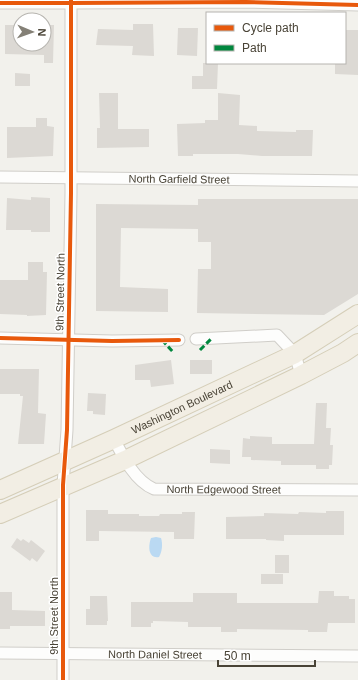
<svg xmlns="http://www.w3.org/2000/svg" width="358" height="680" font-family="Helvetica,sans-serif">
<rect width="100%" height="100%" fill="#f2f1ec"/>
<path fill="#bad9f2" d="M156,537l5,1c2,6 1,14 -2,19 -11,2 -11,-11 -8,-19z"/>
<g fill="#dcd9d4">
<path d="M133,24h20l1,32 -22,-1 1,-9 -37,-1 2,-16 35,1z"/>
<path d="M5,25h15v19h24v-19h10l-1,38h-9v-8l-39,-1z"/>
<path d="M178,28h20l-1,28 -20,-1z"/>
<path d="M345,30h13v45l-23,-1v-11h10z"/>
<path d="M203,63h15l-1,26h-25v-13h11z"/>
<path d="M15,73l15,1v12h-15z"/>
<path d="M99,93h19v36h31v18l-52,1v-20h3z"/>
<path d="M218,93l22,2 -1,30 18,1v5l39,1v-2h17l-1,26h-50l-24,-2h-45v2h-15l-1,-32 28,-1v-3h13z"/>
<path d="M36,118h11v8l7,1 -1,29 -46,2v-31h29z"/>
<path d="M31,197l19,1v34h-19v-2h-25l1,-32 24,2z"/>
<path d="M198,199h160v95l-34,21 -127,-2 1,-44h13v-27h-13v-13l-77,-1 -1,59 48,2v23l-72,-1v-107l102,1z"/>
<path d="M28,262h15v10h4l-1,43 -19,1v-1l-27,-1v-34h28z"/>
<path d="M171,360l3,24 -23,3 -1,-7h-15v-15z"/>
<rect x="190" y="360" width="22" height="14"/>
<path d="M0,369h39l-1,44 8,1 -2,30h-26l5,-48h-3v-2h-20z"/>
<path d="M88,393l18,1 -1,21 -12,-1v-3h-6z"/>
<path d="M316,403h11l-1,25h5l-1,17h3l-1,20h-3v4h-13v-4h-35v-4l-30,-1v-3h-9l1,-19 7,1v-3l22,1v7h42z"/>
<path d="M210,449l20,1v14l-20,-1z"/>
<path d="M86,510h22v4h31v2h20l1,-2h22v-2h13l-1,27h-20v-7l-75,-1v10h-13z"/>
<path d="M326,511h18v24h-60v6l-18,-1v-1h-40v-22l38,-1v-3l34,1 1,-2 27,1z"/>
<path d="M17,538l4,3 2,-2 6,4 2,-3 14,11 -8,11 -5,-4 -2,3 -19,-14z"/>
<rect x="275" y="555" width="14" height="18"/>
<rect x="261" y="574" width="22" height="10"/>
<path d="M319,591h15v5h15v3h6v24h-27l-1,9h-19v-2l-71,-1v3h-16v-5h-33v-5l-35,-1v2h-2v4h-20v-25h62v-9h44v10h81z"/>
<path d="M0,592h12v18l33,1v15h-35v3h-10z"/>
<path d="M90,596h17l1,25h-1v4h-21v-16h4z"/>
</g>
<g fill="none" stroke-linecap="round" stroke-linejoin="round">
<defs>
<g id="street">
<path d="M0,3h71l175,-1 112,3"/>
<path id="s1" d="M0,177l358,4"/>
<path d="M0,338l112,3 67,-1"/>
<path d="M196,339l81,-4 18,19 6,21"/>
<path id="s2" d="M114,439c9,18 21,42 40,50l204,1"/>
<path id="s3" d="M0,653l358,3"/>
<path d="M63,680v-195l4,-55 4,-237v-193"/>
</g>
<g id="primary">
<path id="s4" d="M0,490l114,-51 181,-85 63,-40"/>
<path d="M0,514l125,-54 176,-85 42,-22 15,-10"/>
</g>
</defs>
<use href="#street" stroke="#d0cec9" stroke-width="13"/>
<use href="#primary" stroke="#d5ceb8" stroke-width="20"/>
<use href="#street" stroke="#fdfdfc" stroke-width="11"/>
<use href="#primary" stroke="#f2eee4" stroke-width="18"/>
<g stroke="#00873e" stroke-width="3" stroke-dasharray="6 3" stroke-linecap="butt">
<path d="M162,340l11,12"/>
<path d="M200,350l12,-12"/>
</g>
<defs>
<g id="cycleway">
<path d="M0,3h71l175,-1 112,3"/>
<path d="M0,338l112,3 67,-1"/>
<path d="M63,680v-195l4,-55 4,-237v-193"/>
</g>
</defs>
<use href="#cycleway" stroke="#fff" stroke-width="6"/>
<use href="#cycleway" stroke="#e8590c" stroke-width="4"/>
</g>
<g text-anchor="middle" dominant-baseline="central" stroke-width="3" stroke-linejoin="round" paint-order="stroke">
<g font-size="11" fill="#494336" stroke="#fff">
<text stroke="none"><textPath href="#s1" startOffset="179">North Garfield Street</textPath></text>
<text transform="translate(60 292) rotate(-89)">9th Street North</text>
<text stroke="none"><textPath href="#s4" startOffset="200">Washington Boulevard</textPath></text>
<text stroke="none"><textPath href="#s2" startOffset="135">North Edgewood Street</textPath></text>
<text transform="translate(54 616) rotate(-90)">9th Street North</text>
<text stroke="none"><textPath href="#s3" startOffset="155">North Daniel Street</textPath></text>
</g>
</g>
<rect x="206" y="12" width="140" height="52" fill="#ffffff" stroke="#b6b4af"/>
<rect x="214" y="25" width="20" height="6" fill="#e8590c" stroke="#b6b4af"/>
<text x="242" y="32" font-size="12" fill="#494336">Cycle path</text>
<rect x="214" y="45" width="20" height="6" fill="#00873e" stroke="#b6b4af"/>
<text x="242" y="52" font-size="12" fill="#494336">Path</text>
<g transform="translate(32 32) rotate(92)"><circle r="19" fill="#ffffff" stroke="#b6b4af"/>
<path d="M0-3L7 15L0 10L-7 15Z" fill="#848076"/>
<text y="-6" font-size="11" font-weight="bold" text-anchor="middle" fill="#494336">N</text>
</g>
<path d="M218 660v6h97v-6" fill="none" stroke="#494336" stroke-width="2"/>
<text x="224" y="660" font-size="12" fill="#494336" stroke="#ffffff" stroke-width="3" paint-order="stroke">50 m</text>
</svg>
